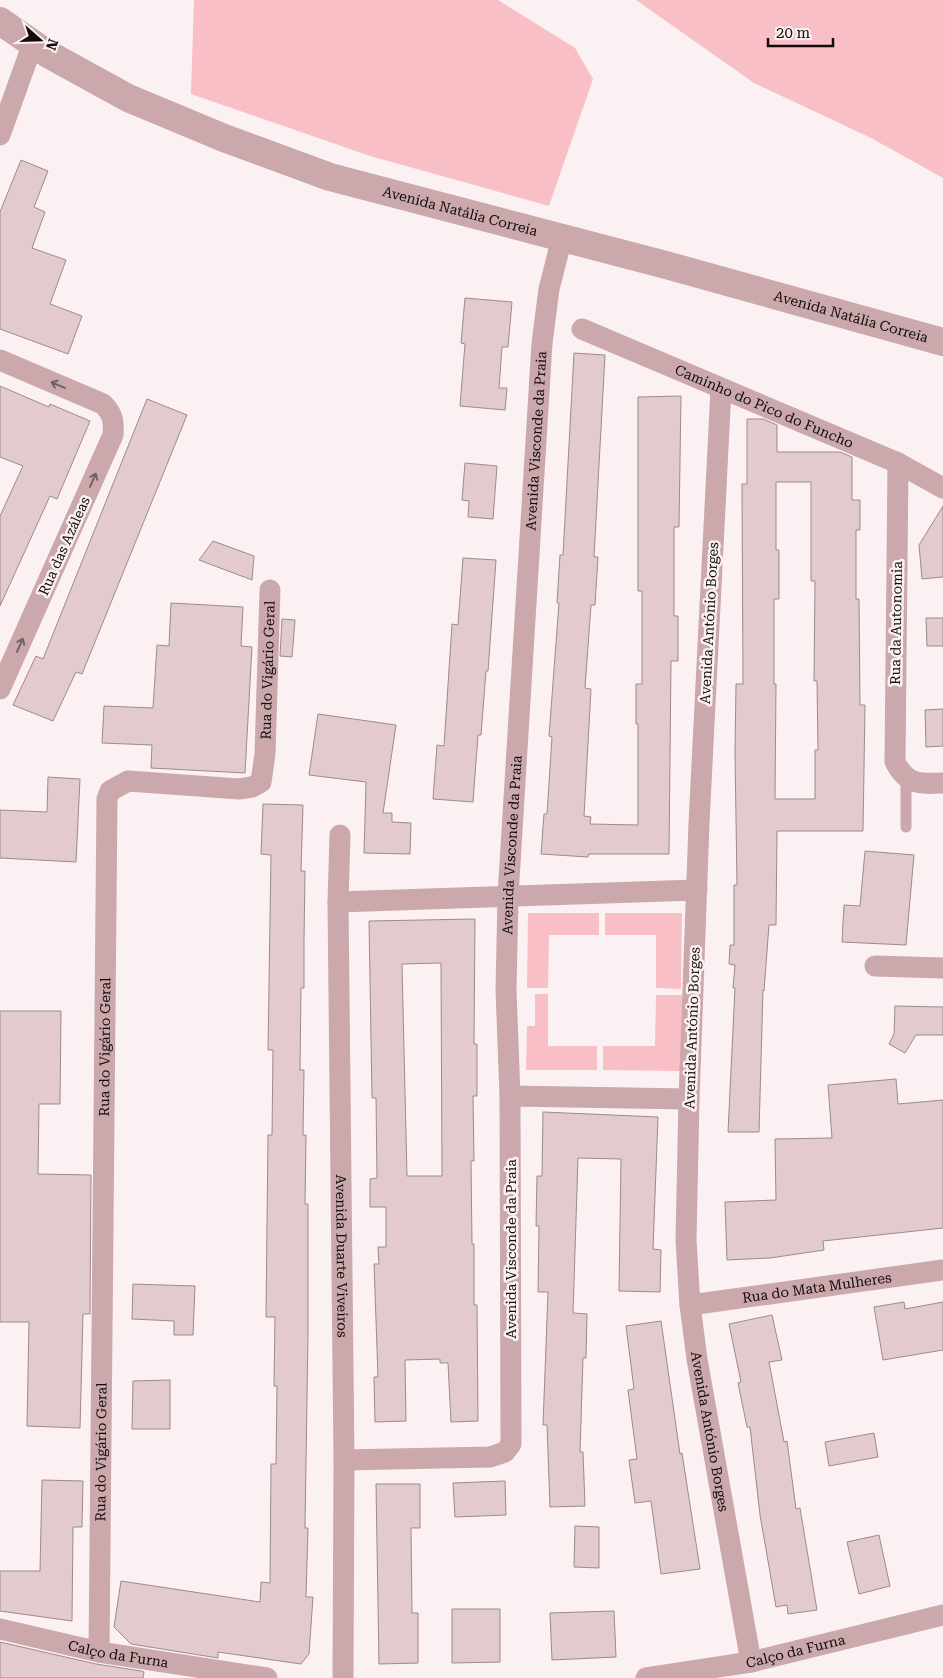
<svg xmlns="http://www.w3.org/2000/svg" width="943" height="1678" font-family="'Roboto Serif',serif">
<rect width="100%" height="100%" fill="#fcf1f2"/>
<g fill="#f8bfc6">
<path d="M194,0h304l77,48 18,31 -44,127 -179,-50 -179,-62z"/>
<path d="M636,0h307v178l-72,-40 -117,-55z"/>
<path d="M528,913h71v22h-50l-1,53h-21z"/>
<path d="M605,913h77l-1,76 -25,-1v-53h-51z"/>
<path d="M535,994h13v52h49v24h-71l1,-44h8z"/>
<path d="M656,995h26l-1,76 -78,-1v-24h52z"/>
</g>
<g fill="#e3cacc" stroke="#9f898b" fill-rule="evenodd">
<path d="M21,160l27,11 -14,36 11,5 -13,36 34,12 -16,44 32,12 -14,38 -68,-25v-117z"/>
<path d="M465,298l47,4 -4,45h-6l-3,41h8l-2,22 -45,-4 5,-62 -4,-1z"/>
<path d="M574,353l31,2 -11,202h4l-3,48h-4l-6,83 6,1 -7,127 7,1 -1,7 48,1v-101h-2v-40h6v-93h-4v-194l43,-1 -2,131h-5v89h4v45h-7l-2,193h-80l-1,3 -47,-3 3,-40h3l5,-77 -3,-1 10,-133h-2l3,-48h3z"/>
<path d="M0,386l49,21 1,-3 40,17 -33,78 -7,-3 -50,110v-90l23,-50 -23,-9z"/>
<path d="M147,399l40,16 -105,259 -6,-2 -23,49 -40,-16 23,-49 7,3z"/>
<path d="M747,419h16l14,6v27h63l12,5v43h8v30h-4v69h3l1,106h5l-2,126h-86l-1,94h-7l-5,66 -1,-1 -4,142h-31l7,-144h-2l2,-23 -6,-1 1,-19h4v-60h3l-2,-133 1,-68h7l-1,-200h5zM776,482h35v99h4l-1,100h3l1,69h-3v49h-40l1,-115h-2v-85h5v-49h-3z"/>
<path d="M465,463l32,3 -4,53 -25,-2 1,-16 -7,-1z"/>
<path d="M943,506v71l-21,2 -3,-34z"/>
<path d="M213,541l41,15 -2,24 -53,-20z"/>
<path d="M463,558l33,2 -8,111h-2l-5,64h-3l-5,67 -40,-3 4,-54 7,1 8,-122 6,1z"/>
<path d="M171,603l72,4 -2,39 11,1 -7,126 -94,-5 1,-23 -50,-2 2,-37 49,2 4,-63 12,1z"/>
<path d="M926,618h17v28h-16z"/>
<path d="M282,619l13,1 -3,37 -12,-1z"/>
<path d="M943,709v37l-17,1 -1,-37z"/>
<path d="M318,714l78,11 -13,88h9v9l19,1 -1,31 -46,-1 2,-71 -57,-7z"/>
<path d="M48,777l32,2 -4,83 -76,-4v-48l47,2z"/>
<path d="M263,804l40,1 -2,66h4l-1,70v47h-3l-1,82h4l-1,65h3l-1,69h3v130l-3,194h3l-2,69h7l-4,57 -8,10 -83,-12v6l-87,-14 -17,-17 7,-46 139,21 1,-20 9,1 1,-119h5l1,-78h-3l1,-69h-9l2,-182h4l1,-85h-5l3,-195 -10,-1z"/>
<path d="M865,851l49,4 -8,90 -64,-3 2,-37 16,1z"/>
<path d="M475,919l-1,125h3v52h-4l1,65h-3l1,83h2v61h3l1,116 -27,1 -3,-59h-8v-4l-35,1 1,61 -31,1 -1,-45h4l-4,-113h5l-1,-17h8v-40h-16v-28l7,-1 -1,-80h-4l-3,-177zM441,963l1,213h-35l-5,-212z"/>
<path d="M895,1006l48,1v28h-27l-11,18 -16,-9 5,-10z"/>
<path d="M0,1011h61l-1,93h-21l-1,70 53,1 -1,139h-7l-3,114 -53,-2 2,-104h-29z"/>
<path d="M896,1079l2,25 45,-4v128l-120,13 1,9 -54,8 -43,2 -2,-58 51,-2 -1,-61 57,-1 -4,-53z"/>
<path d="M543,1112l115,5 -5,132 8,1 -1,42 -41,-1 2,-132 -43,-1 -5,155 14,1 -1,44h-3l-3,94h3l2,54 -35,1 -3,-82h-4l5,-133h-10l1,-66h-3l1,-50h5z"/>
<path d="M133,1284l62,2 -2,49h-19v-14l-42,-2z"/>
<path d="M904,1302l1,7 38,-7v48l-60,10 -9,-53z"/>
<path d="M772,1315l10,45 -13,2 15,80 3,-1 9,68 4,-1 17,102 -29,4 -1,-9 -11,2 -16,-92 -10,-88h-3l-9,-44 3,-1 -12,-58z"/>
<path d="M661,1321l19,133 2,-1 18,116 -39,5 -10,-73 -16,2 -6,-43 8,-1 -9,-69 6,-1 -8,-63z"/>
<path d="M170,1380v49h-38l1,-48z"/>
<path d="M874,1433l4,24 -49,9 -4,-24z"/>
<path d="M42,1480l41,1 -1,46h-9l-1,94 -72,-10v-40h40z"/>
<path d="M505,1481l1,34 -51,2 -2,-34z"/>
<path d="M376,1484h44v44h-9l1,85h6v50l-39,1z"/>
<path d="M575,1526l24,1v41l-25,-1z"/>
<path d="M879,1535l11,51 -31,8 -12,-52z"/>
<path d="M452,1609h48v53l-48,1z"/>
<path d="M614,1611l2,46 -64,3 -2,-47z"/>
<path d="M0,1642l96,22 45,7 3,1 -1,6h-143z"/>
</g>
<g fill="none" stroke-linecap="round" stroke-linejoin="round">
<path stroke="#caa8ac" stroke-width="11" d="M906,827v-49"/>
<g stroke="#caa8ac" stroke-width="21">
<path d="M0,135l33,-92"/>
<path id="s1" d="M582,329l316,134 45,25"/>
<path d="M0,360l103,44c10,10 11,17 10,31l-113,254"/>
<path id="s2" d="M721,389l-22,434 -10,276 -3,141 4,65 7,54 54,303"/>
<path d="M898,463l-3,299c12,23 24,22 48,21"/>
<path id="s3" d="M340,835l-2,67 6,558 -1,218"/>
<path d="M338,902l359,-12"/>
<path d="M875,966l68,2"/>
<path d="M510,1096l179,3"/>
<path id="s4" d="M690,1305l253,-35"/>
<path id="s5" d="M344,1460l146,-3 15,-5 6,-8 -1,-348 -4,-106 2,-94 34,-553 7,-54 13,-51"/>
<path id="s6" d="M0,1629l99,23 168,26"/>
<path id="s7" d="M99,1652l8,-853 3,-8 18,-10 111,8 13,-2 9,-5 4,-28 5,-164"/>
<path id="s8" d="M646,1678l105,-16 192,-47"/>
</g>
<path stroke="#caa8ac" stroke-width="28" id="s9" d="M0,21l48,33 80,44 96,40 106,39 336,88 277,77"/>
</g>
<defs><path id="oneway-shaft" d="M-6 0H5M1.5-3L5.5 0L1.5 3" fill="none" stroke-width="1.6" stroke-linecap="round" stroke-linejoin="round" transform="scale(1.25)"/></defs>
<g stroke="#776063">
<use href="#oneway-shaft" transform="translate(58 385) rotate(-157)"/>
<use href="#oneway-shaft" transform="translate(93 480) rotate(-66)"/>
<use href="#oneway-shaft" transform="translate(20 645) rotate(-66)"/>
</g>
<g text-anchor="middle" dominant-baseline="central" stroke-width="5" stroke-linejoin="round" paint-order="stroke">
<g font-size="14" fill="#11090a" stroke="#fcf1f2">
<text stroke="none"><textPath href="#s9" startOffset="501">Avenida Natália Correia</textPath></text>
<text stroke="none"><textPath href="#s9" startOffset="906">Avenida Natália Correia</textPath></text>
<text stroke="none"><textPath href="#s1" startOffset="198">Caminho do Pico do Funcho</textPath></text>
<text stroke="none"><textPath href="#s5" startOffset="1176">Avenida Visconde da Praia</textPath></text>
<text transform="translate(64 546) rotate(-66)">Rua das Azáleas</text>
<text transform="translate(709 623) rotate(-87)">Avenida António Borges</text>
<text transform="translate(896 623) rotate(-89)">Rua da Autonomia</text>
<text stroke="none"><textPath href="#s7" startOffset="1129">Rua do Vigário Geral</textPath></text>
<text stroke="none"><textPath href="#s5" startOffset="771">Avenida Visconde da Praia</textPath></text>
<text transform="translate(692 1028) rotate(-88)">Avenida António Borges</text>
<text stroke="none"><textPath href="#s7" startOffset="605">Rua do Vigário Geral</textPath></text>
<text transform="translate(511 1249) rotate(-90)">Avenida Visconde da Praia</text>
<text stroke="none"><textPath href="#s3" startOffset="421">Avenida Duarte Viveiros</textPath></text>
<text stroke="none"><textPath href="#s4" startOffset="128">Rua do Mata Mulheres</textPath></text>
<text stroke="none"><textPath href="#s2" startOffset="1045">Avenida António Borges</textPath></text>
<text stroke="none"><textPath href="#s7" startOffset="200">Rua do Vigário Geral</textPath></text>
<text stroke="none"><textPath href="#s8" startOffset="152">Calço da Furna</textPath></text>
<text stroke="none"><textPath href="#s6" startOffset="121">Calço da Furna</textPath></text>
</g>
</g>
<g transform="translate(40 40) rotate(110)" stroke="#fcf1f2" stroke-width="4" paint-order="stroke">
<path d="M0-4L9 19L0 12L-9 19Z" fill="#11090a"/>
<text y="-8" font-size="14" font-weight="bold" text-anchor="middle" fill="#11090a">N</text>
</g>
<path d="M768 38v8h65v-8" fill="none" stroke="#11090a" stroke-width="2.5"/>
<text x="776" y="38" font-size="15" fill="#11090a" stroke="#fcf1f2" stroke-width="4" paint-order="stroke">20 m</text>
</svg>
